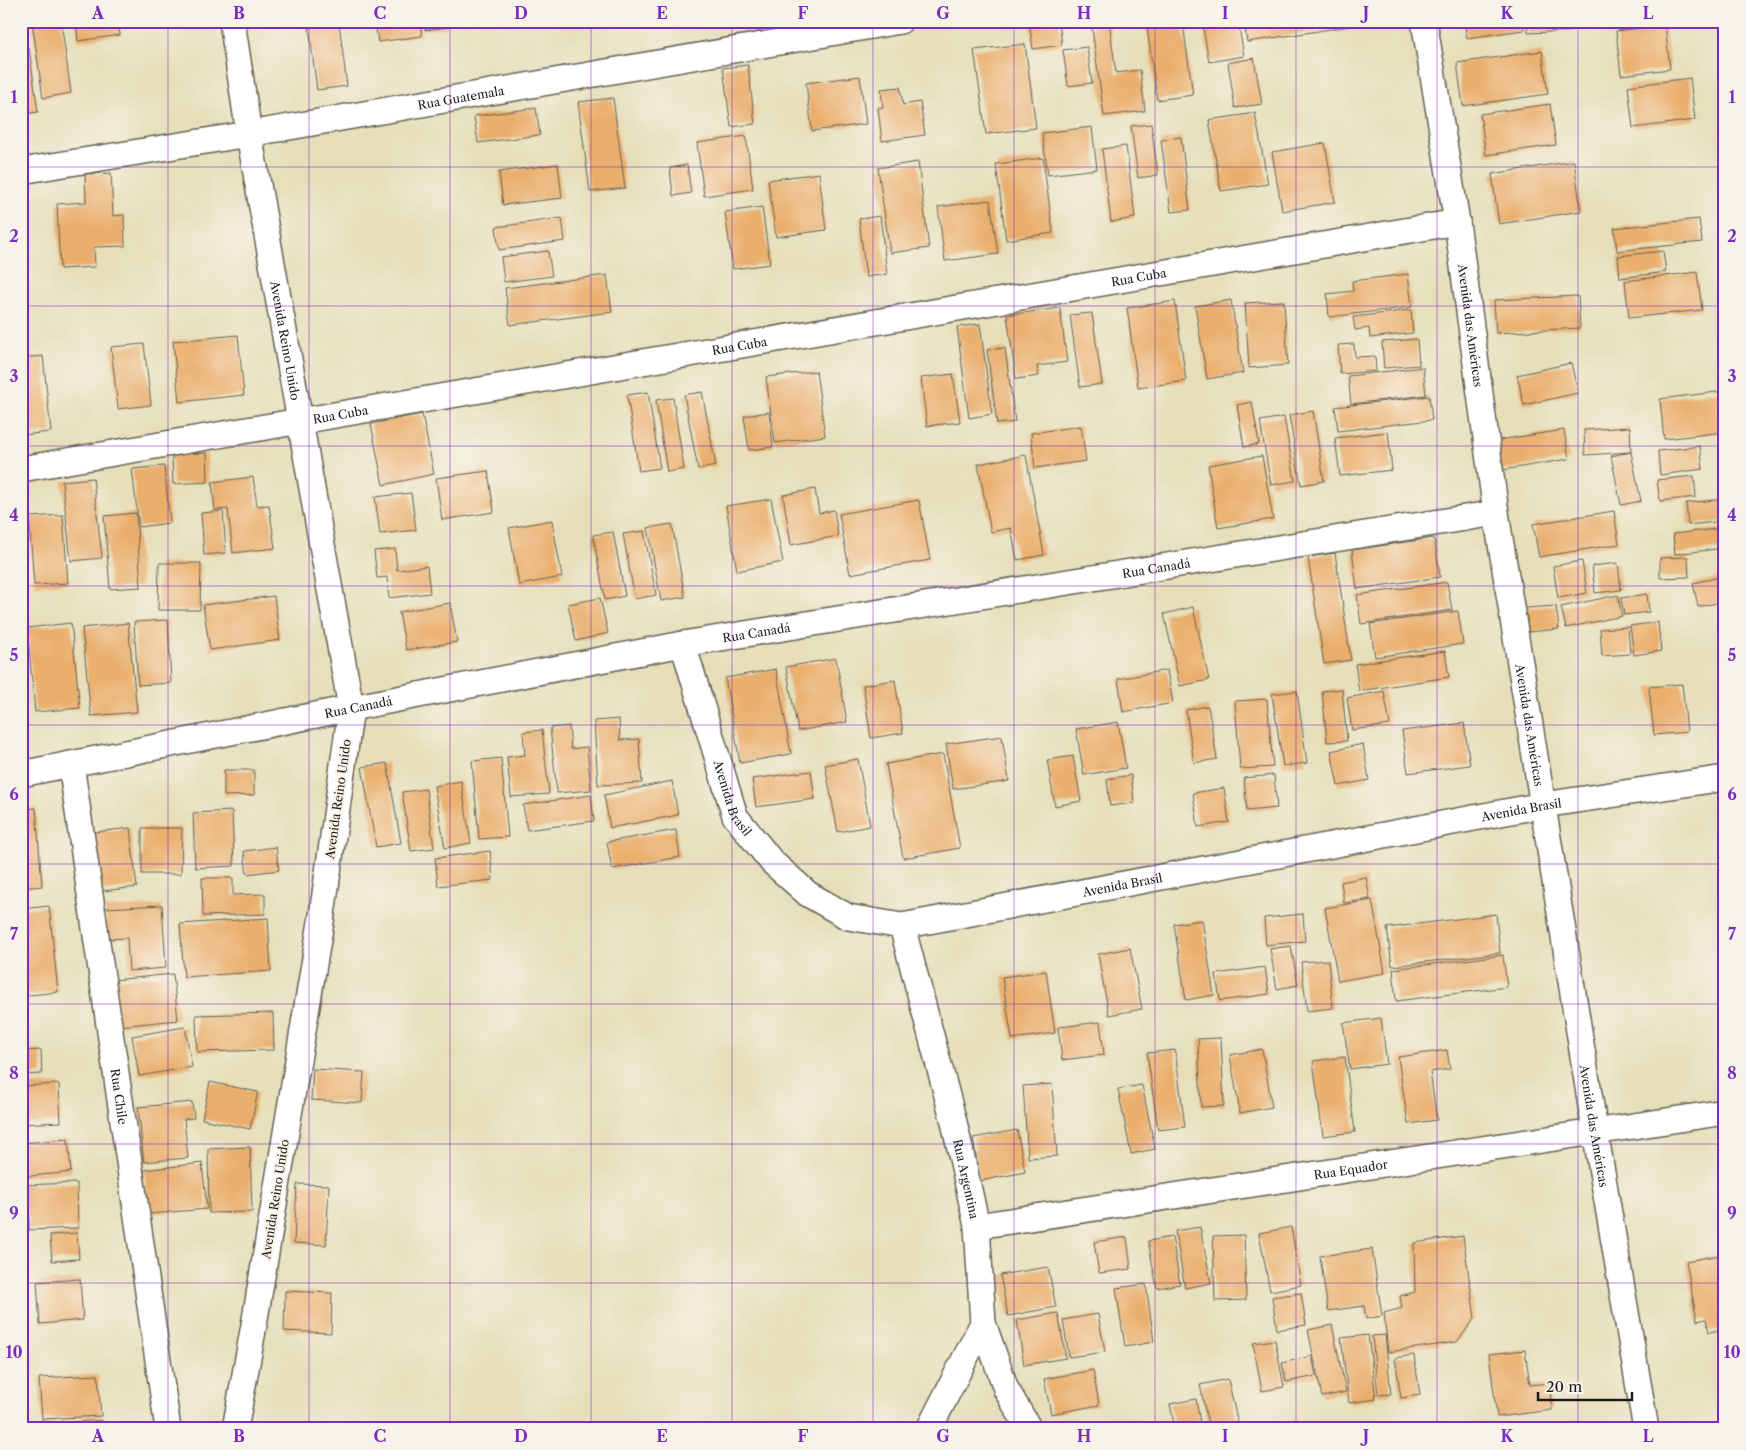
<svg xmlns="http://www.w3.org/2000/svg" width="1746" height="1450" font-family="'Libre Caslon Text',serif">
<rect width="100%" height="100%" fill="#f7f3e8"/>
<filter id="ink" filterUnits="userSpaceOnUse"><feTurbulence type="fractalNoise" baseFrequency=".02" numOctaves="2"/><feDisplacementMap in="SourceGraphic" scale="10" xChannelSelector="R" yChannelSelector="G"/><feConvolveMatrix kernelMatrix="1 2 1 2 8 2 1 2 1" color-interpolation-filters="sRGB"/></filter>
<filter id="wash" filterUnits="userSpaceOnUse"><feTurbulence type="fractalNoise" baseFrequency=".0096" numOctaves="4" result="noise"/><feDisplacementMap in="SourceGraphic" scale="20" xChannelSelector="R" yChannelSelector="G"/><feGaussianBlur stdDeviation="1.12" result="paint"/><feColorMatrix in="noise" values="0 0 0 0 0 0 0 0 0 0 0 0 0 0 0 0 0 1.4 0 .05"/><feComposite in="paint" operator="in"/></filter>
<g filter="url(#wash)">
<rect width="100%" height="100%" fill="#e6dfba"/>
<g id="blocks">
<g fill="#eaaf6d">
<path d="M32,21h29l10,72 -28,5z"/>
<path d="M76,21h42l2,14 -42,6z"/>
<path d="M375,21h45l2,15 -44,6z"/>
<path d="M424,21h24v6l-23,3z"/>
<path d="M1029,21h30l3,24 -29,4z"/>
<path d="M1091,21h18l7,52 24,-3 5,41 -41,5z"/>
<path d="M1202,21h36l6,35 -35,6z"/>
<path d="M1244,21h119v3l-116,18z"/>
<path d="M1464,21h59l1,9 -57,8z"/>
<path d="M1527,21h45v10l-44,2z"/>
<path d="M339,23l8,63 -30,4 -8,-63z"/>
<path d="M1183,23l10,72 -36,5 -10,-72z"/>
<path d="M1665,25l5,44 -49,6 -5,-44z"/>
<path d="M1025,44l11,84 -50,6 -12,-84z"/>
<path d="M1087,47l5,36 -24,3 -5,-36z"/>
<path d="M29,48l9,64 -17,2v-65z"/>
<path d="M1542,51l6,43 -85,12 -6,-43z"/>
<path d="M1254,58l8,46 -27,4 -7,-45z"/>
<path d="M748,65l7,59 -24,3 -8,-59z"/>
<path d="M860,76l6,48 -54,7 -6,-48z"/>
<path d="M1690,78l5,42 -62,8 -5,-42z"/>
<path d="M900,87l3,18 17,-3 5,33 -43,6 -4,-33 5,-1 -2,-18z"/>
<path d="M613,98l12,90 -35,4 -12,-90z"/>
<path d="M1550,104l6,41 -70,10 -6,-41z"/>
<path d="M536,108l4,27 -62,8 -4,-27z"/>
<path d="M1255,113l13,71 -47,7 -12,-71z"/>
<path d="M1151,124l7,51 -20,3 -7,-52z"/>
<path d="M1092,127l5,42 -49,6 -6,-42z"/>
<path d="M746,136l7,53 -49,7 -7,-53z"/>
<path d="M1181,137l9,73 -19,2 -10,-72z"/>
<path d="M1325,143l10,59 -53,9 -10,-59z"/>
<path d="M1126,146l9,72 -24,4 -9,-73z"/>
<path d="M1043,158l10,75 -47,7 -10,-76z"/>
<path d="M1574,161l7,50 -82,13 -7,-50z"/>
<path d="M918,162l11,86 -39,5 -12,-85z"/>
<path d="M558,164l4,34 -59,7 -4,-33z"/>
<path d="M687,165l4,28 -18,3 -3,-28z"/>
<path d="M111,173l2,43 11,-1 1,31 -31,1 1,20 -35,2 -3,-65 29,-2 -1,-28z"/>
<path d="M819,173l7,57 -50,7 -8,-57z"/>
<path d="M990,200l8,54 -53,7 -7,-54z"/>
<path d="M762,207l8,57 -37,5 -8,-57z"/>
<path d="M880,216l7,58 -21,3 -7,-58z"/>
<path d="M562,218l3,23 -66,9 -3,-23z"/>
<path d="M1699,219l3,23 -85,9 -3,-23z"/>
<path d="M548,251l4,25 -48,6 -3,-25z"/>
<path d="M1663,251l3,21 -46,6 -2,-22z"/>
<path d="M1697,272l5,38 -73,8 -4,-37z"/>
<path d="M1408,274l4,33 -83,10 -2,-23 26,-3 -1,-10z"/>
<path d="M607,275l5,37 -102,13 -5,-37z"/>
<path d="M1578,296l2,32 -84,5 -2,-33z"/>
<path d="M1231,300l12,73 -36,6 -12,-73z"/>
<path d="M1175,301l11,80 -48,7 -11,-80z"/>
<path d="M1284,301l4,64 -39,3 -4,-65z"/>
<path d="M1060,308l7,54 -30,4 2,10 -23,3 -9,-64z"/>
<path d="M1411,310l2,23 -43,5 -1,-10 -14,2 -2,-13z"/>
<path d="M1092,313l10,71 -22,3 -10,-72z"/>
<path d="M980,324l12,90 -23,4 -12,-91z"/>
<path d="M238,335l6,60 -65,7 -6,-61z"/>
<path d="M1417,339l2,26 -35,3 -2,-26z"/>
<path d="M144,344l7,61 -33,4 -7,-62z"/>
<path d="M1354,344l1,13 20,-1 1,15 -36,3 -2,-29z"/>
<path d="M1005,348l10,74 -18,2 -10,-74z"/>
<path d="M43,356l8,76 -30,3v-77z"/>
<path d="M1571,363l7,30 -54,12 -7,-30z"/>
<path d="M1423,367l3,28 -75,9 -3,-28z"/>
<path d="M816,371l9,65 -50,7 -9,-66z"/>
<path d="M953,374l7,48 -33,4 -6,-48z"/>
<path d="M1725,391v41l-61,7 -4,-40z"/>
<path d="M648,392l12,76 -21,3 -12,-76z"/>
<path d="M702,392l14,74 -18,3 -14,-74z"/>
<path d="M1429,396l3,24 -94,11 -3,-24z"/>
<path d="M673,398l11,71 -17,3 -11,-72z"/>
<path d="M1252,402l7,42 -15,3 -7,-42z"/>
<path d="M1313,411l11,70 -23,4 -12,-70z"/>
<path d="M769,412l4,35 -24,3 -5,-34z"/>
<path d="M422,414l12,60 -51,11 -12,-61z"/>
<path d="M1284,417l11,64 -24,4 -11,-64z"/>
<path d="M1081,426l5,35 -51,7 -4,-35z"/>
<path d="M1630,427l1,25 -46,3 -1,-25z"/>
<path d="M1564,430l5,29 -72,12 -5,-30z"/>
<path d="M1388,432l4,38 -52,6 -5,-38z"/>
<path d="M1700,446l3,23 -43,6 -2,-24z"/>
<path d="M1631,452l10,49 -20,4 -10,-49z"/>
<path d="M207,453l1,29 -35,2 -1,-30z"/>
<path d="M1026,455l18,100 -27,5 -6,-32 -20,4 -13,-68z"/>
<path d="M1262,456l11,63 -55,9 -10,-63z"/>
<path d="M164,466l6,57 -31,4 -7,-58z"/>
<path d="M488,471l6,41 -52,8 -6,-42z"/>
<path d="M1694,476l2,21 -36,4 -3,-21z"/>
<path d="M253,477l4,29 12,-1 6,43 -42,5 -5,-44 -13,1 -3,-28z"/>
<path d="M93,478l9,80 -31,3 -9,-80z"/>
<path d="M815,489l4,24 15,-3 4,26 -47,9 -8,-50z"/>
<path d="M411,493l5,37 -36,4 -5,-37z"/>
<path d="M21,497h2l3,65 -5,1z"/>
<path d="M771,499l12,63 -46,9 -11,-65z"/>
<path d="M1725,499v22l-37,4 -2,-22z"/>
<path d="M919,500l11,60 -80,14 -11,-60z"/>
<path d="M223,511l3,42 -22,2 -3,-42z"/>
<path d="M1614,511l5,33 -80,13 -6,-33z"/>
<path d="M136,513l5,74 -31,2 -6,-73z"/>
<path d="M63,515l5,68 -34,2 -5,-68z"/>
<path d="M552,520l10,57 -43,8 -10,-57z"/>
<path d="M672,524l13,73 -24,4 -13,-73z"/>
<path d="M1725,528v20l-50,6 -2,-20z"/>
<path d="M644,531l12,64 -21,4 -12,-65z"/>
<path d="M613,532l12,64 -20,4 -12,-65z"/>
<path d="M1434,538l6,39 -83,12 -5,-39z"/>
<path d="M395,549l2,21 30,-4 3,27 -41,5 -2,-21 -10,1 -3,-27z"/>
<path d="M1335,553l16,107 -27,4 -16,-107z"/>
<path d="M1688,557l1,20 -29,1v-20z"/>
<path d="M1582,561l5,32 -29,5 -5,-32z"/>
<path d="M159,563h42l-1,47h-42z"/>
<path d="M1618,563l3,27 -26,3 -3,-27z"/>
<path d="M1725,576v25l-27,6 -5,-24z"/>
<path d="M1447,582l5,28 -91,14 -4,-29z"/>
<path d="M1647,594l2,18 -25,3 -3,-17z"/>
<path d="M1618,595l4,21 -56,12 -5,-21z"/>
<path d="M274,596l6,44 -70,10 -7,-45z"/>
<path d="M600,598l8,35 -32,8 -8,-37z"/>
<path d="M450,603l7,39 -51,8 -7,-38z"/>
<path d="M1556,606l3,23 -31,3 -2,-24z"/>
<path d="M1193,607l16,73 -29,6 -16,-72z"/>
<path d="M1458,611l5,33 -88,13 -5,-33z"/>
<path d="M168,620l3,63 -33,2 -4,-63z"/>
<path d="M1658,622l3,29 -27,4 -4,-29z"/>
<path d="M71,623l9,85 -45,4 -8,-84z"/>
<path d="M128,623l9,89 -46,4 -9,-88z"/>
<path d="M1628,627l2,27 -28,2 -2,-27z"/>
<path d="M1445,651l4,26 -90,14 -4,-27z"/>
<path d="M836,658l11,64 -49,9 -12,-64z"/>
<path d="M776,669l15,85 -51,9 -15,-85z"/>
<path d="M1167,670l6,33 -50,9 -5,-33z"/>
<path d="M895,680l8,53 -32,5 -8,-53z"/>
<path d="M1682,684l5,48 -33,3 -5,-48z"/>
<path d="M1342,689l5,52 -20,1 -5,-51z"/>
<path d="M1297,691l10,72 -24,3 -11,-72z"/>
<path d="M1384,691l6,34 -38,5 -5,-32z"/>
<path d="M1267,699l6,68 -33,2 -5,-68z"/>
<path d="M1208,706l9,53 -23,4 -8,-53z"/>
<path d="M619,719l1,21 19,-1 3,44 -44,2 -4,-64z"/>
<path d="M1118,722l8,46 -42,7 -8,-46z"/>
<path d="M1464,723l6,42 -62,8 -6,-42z"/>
<path d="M569,726l2,23 16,-2 4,43 -34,3 -7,-65z"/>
<path d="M542,730l7,64 -38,3 -4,-40 18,-2 -2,-23z"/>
<path d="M1002,736l7,45 -56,8 -7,-45z"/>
<path d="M1363,744l6,36 -31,6 -7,-35z"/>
<path d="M943,754l17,94 -57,10 -17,-94z"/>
<path d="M1073,756l8,45 -26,5 -8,-46z"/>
<path d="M501,758l7,79 -29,2 -7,-78z"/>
<path d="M858,759l12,67 -32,6 -13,-67z"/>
<path d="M387,763l14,80 -25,4 -14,-80z"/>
<path d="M224,770h30v25l-30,1z"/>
<path d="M811,771l4,28 -59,8 -4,-28z"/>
<path d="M1131,775l3,28 -24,3 -3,-27z"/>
<path d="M1274,775l3,33 -30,3 -3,-33z"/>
<path d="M461,781l10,62 -26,5 -11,-62z"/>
<path d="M672,781l6,34 -68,13 -6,-33z"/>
<path d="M1224,788l5,34 -31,5 -5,-34z"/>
<path d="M426,789l8,59 -23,3 -9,-59z"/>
<path d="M591,795l3,26 -67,9 -4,-25z"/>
<path d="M36,808l6,78 -21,2v-79z"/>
<path d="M232,811l2,55 -39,2 -2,-55z"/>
<path d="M130,828l7,59 -43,5 -7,-59z"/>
<path d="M142,828h40l-1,46h-39z"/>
<path d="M676,830l4,27 -68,12 -5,-27z"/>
<path d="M276,847l3,23 -32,4 -3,-23z"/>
<path d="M490,851l3,29 -55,6 -3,-28z"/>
<path d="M1366,877l4,22 -26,4 -3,-21z"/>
<path d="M202,878h31v17l32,-1v20l-62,2z"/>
<path d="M1372,900l13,73 -47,8 -13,-73z"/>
<path d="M162,905l4,63 -37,3 -2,-33 -20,1 -2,-31z"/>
<path d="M49,906l9,86 -37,4v-87z"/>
<path d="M1303,914l2,27 -39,4 -2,-27z"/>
<path d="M1496,914l4,39 -108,13 -5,-38z"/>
<path d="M268,918l3,53 -87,6 -4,-53z"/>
<path d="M1202,920l12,75 -28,5 -12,-76z"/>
<path d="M1291,946l7,39 -21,4 -7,-40z"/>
<path d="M1130,948l12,61 -33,6 -11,-61z"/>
<path d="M1503,955l4,32 -111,14 -3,-32z"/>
<path d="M1328,960l5,48 -26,3 -6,-49z"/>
<path d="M1265,967l4,27 -49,7 -4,-27z"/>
<path d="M1046,971l9,62 -43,6 -10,-62z"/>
<path d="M173,974l5,46 -59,6 -5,-46z"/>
<path d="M273,1013l1,37 -77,2 -1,-37z"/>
<path d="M1381,1018l6,46 -37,5 -7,-46z"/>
<path d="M1100,1022l4,33 -42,5 -4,-33z"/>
<path d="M185,1027l7,40 -53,9 -7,-40z"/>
<path d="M1221,1038l3,68 -23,1 -3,-68z"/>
<path d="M1262,1049l10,58 -32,6 -10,-58z"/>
<path d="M41,1050l1,24 -21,1v-24z"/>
<path d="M1175,1050l10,77 -27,3 -11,-77z"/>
<path d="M1447,1050l3,19 -20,3 7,48 -29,4 -10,-67z"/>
<path d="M1345,1057l10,75 -32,4 -10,-75z"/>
<path d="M313,1069l51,3 -2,31 -51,-3z"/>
<path d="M210,1082l48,10 -8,37 -48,-10z"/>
<path d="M59,1084l2,38 -40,2v-38z"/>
<path d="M1052,1084l5,72 -29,2 -5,-72z"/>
<path d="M1142,1085l13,64 -24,5 -13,-65z"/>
<path d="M192,1102l2,16 -10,1 4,39 -44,4 -6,-55z"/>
<path d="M1017,1130l8,42 -45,9 -7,-43z"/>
<path d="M68,1139l3,33 -50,5v-34z"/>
<path d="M250,1147l2,65 -43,1 -1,-64z"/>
<path d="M202,1163l5,46 -58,5 -5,-44z"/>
<path d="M77,1183l1,45 -49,2v-13l-8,1v-33z"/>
<path d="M297,1184l32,1 -3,60 -32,-2z"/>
<path d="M1725,1198v34l-1,1 -7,-33z"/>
<path d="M1200,1227l11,56 -26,5 -10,-57z"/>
<path d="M1291,1227l10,58 -31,6 -11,-58z"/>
<path d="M77,1233l2,26 -27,2 -2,-26z"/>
<path d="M1244,1235l2,65 -31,1 -2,-65z"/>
<path d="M1463,1236l12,82 -18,24 -69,10 -4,-39 18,-5 -2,-12 15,-4 -1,-49z"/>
<path d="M1127,1237l4,32 -32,4 -5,-31z"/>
<path d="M1172,1237l8,47 -23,4 -9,-47z"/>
<path d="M1372,1249l10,67 -16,3 -2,-13 -36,5 -8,-55z"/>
<path d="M1725,1254v75l-16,3 -3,-13 -9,2 -11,-60z"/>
<path d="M1048,1267l8,40 -48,9 -8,-41z"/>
<path d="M80,1279l3,41 -43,4 -3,-42z"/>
<path d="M1146,1284l8,58 -29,5 -9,-59z"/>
<path d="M285,1291l47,2 -1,40 -47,-2z"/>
<path d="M1301,1293l5,32 -29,5 -5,-33z"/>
<path d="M1058,1313l8,45 -42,7 -7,-45z"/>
<path d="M1098,1314l7,38 -36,5 -6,-37z"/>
<path d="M1332,1325l14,67 -24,5 -14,-67z"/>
<path d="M1368,1335l8,64 -27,4 -8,-65z"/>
<path d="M1385,1335l6,59 -13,1 -6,-59z"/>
<path d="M1275,1340l9,47 -22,4 -9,-48z"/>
<path d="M1525,1350l5,35 19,-2 3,27 -55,7 -8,-63z"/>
<path d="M1414,1355l6,40 -19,3 -6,-40z"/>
<path d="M1312,1356l4,20 -30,6 -4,-19z"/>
<path d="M1093,1370l6,35 -48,9 -7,-35z"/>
<path d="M98,1375l3,41 -59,3 -3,-41z"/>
<path d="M1228,1379l11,50h-30l-9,-44z"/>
<path d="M1196,1399l5,30h-26l-5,-25z"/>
<path d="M101,1420l1,9h-59l-1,-4z"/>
</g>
</g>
</g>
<g filter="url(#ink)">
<use href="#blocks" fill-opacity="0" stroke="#636053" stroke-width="1"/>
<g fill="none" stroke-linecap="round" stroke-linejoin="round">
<defs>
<g id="street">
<path id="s1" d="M232,21l17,113 102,574 -30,214 -67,403 -19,104"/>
<path id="s2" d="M1424,21l33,201 39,291 99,618 51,298"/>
<path id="s3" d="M21,171l228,-37 651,-113"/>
<path id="s4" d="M21,469l1436,-247"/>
<path id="s5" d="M683,644l52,172 37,46 36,32 40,23 54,9 641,-121 182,-27"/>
<path id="s6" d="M71,764l97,665"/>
<path id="s7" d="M21,774l330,-66 332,-64 813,-131"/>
<path id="s8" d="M902,926l52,196 23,104 6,97 23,66 23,40"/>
<path id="s9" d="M977,1226l748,-114"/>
<path d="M929,1429l54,-106"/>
</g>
</defs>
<use href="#street" stroke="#636053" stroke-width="28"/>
<use href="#street" stroke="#fff" stroke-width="25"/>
</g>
</g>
<path fill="none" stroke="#7b2cbf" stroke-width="1" stroke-opacity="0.55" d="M168,21v1408M309,21v1408M450,21v1408M591,21v1408M732,21v1408M873,21v1408M1014,21v1408M1155,21v1408M1296,21v1408M1437,21v1408M1578,21v1408M21,167h1704M21,306h1704M21,446h1704M21,586h1704M21,725h1704M21,864h1704M21,1004h1704M21,1144h1704M21,1283h1704"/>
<g text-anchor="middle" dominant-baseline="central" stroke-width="4" stroke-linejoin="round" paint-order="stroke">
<g font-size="12" fill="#1c1c1c" stroke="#f7f3e8">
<text stroke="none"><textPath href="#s3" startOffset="446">Rua Guatemala</textPath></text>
<text stroke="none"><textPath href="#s4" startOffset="1134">Rua Cuba</textPath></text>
<text stroke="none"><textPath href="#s2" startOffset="308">Avenida das Américas</textPath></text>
<text stroke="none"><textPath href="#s1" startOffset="324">Avenida Reino Unido</textPath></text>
<text stroke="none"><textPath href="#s4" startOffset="729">Rua Cuba</textPath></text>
<text stroke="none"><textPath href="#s4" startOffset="324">Rua Cuba</textPath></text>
<text stroke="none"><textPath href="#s7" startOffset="1154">Rua Canadá</textPath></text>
<text stroke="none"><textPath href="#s7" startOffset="749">Rua Canadá</textPath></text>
<text stroke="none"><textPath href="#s7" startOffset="344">Rua Canadá</textPath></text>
<text stroke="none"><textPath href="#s2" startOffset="712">Avenida das Américas</textPath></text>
<text stroke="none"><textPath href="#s5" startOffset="162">Avenida Brasil</textPath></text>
<text transform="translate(338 799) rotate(-82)">Avenida Reino Unido</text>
<text stroke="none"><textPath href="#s5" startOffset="1018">Avenida Brasil</textPath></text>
<text stroke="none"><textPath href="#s5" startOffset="612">Avenida Brasil</textPath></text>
<text stroke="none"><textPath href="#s6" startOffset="336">Rua Chile</textPath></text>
<text stroke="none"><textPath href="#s2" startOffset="1118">Avenida das Américas</textPath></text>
<text stroke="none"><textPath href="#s9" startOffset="378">Rua Equador</textPath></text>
<text stroke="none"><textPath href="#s8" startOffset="261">Rua Argentina</textPath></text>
<text transform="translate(275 1199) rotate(-81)">Avenida Reino Unido</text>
</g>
</g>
<rect width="1746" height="1450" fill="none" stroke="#f7f3e8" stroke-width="55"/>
<path d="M1538 1392v8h94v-8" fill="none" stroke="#1c1c1c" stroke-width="2.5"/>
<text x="1546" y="1392" font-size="15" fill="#1c1c1c" stroke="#f7f3e8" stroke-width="4" paint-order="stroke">20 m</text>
<rect x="28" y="28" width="1690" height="1394" fill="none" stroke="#7b2cbf" stroke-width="2"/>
<g font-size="16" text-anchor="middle" font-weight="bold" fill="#7b2cbf">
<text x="98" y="19">A</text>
<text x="239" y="19">B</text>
<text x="380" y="19">C</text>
<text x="521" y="19">D</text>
<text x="662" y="19">E</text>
<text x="803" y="19">F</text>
<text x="943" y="19">G</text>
<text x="1084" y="19">H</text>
<text x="1225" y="19">I</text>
<text x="1366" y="19">J</text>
<text x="1507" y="19">K</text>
<text x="1648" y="19">L</text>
<text x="14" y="103">1</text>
<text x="1732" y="103">1</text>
<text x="14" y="242">2</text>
<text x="1732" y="242">2</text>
<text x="14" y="382">3</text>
<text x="1732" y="382">3</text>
<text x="14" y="521">4</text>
<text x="1732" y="521">4</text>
<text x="14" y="661">5</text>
<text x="1732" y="661">5</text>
<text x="14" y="800">6</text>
<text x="1732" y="800">6</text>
<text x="14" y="940">7</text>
<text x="1732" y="940">7</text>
<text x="14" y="1079">8</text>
<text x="1732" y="1079">8</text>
<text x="14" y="1219">9</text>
<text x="1732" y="1219">9</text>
<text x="14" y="1358">10</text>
<text x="1732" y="1358">10</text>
<text x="98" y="1442">A</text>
<text x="239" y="1442">B</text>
<text x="380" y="1442">C</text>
<text x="521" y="1442">D</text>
<text x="662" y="1442">E</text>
<text x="803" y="1442">F</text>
<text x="943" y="1442">G</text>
<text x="1084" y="1442">H</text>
<text x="1225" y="1442">I</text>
<text x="1366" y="1442">J</text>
<text x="1507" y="1442">K</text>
<text x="1648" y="1442">L</text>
</g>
</svg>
